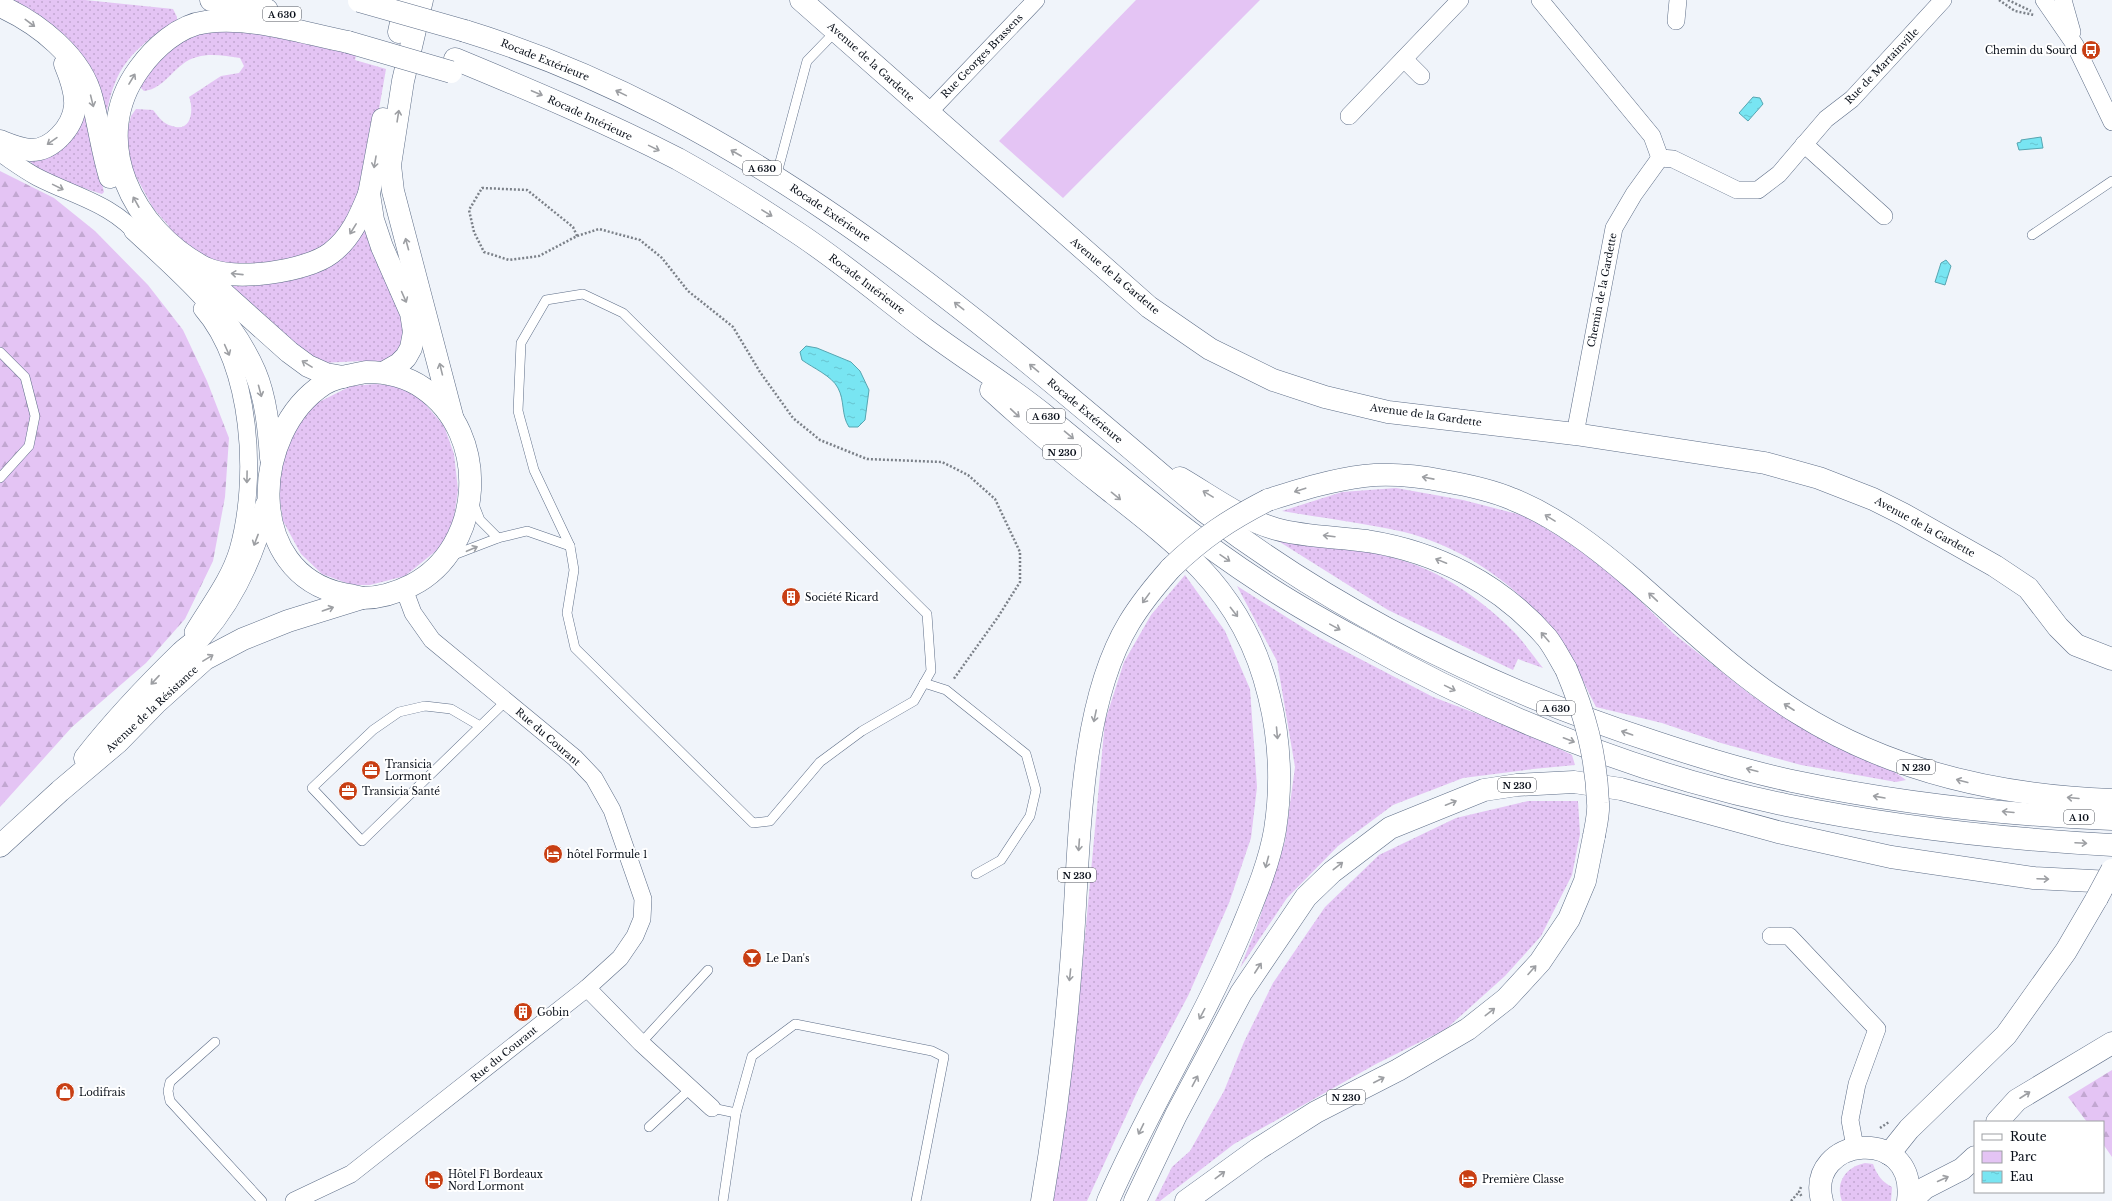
<svg xmlns="http://www.w3.org/2000/svg" width="2112" height="1201" font-family="'Libre Baskerville',serif">
<defs>
<pattern id="grass-dots" width="8" height="8" patternUnits="userSpaceOnUse"><rect width="8" height="8" fill="#e4c4f4"/><path d="M2 2h.1M6 6h.1" fill="none" stroke="#c2a7d1" stroke-width="1.8" stroke-linecap="round"/></pattern>
<pattern id="forest-firs" width="22" height="20" patternUnits="userSpaceOnUse"><rect width="22" height="20" fill="#e4c4f4"/><path d="M5 1l3.5 6h-7zM16 11l3.5 6h-7z" fill="#c2a7d1"/></pattern>
<pattern id="water-ripples" width="26" height="14" patternUnits="userSpaceOnUse"><rect width="26" height="14" fill="#78e5f2"/><path d="M2 4q2-2 4 0t4 0M15 11q2-2 4 0t4 0" fill="none" stroke="#66c3cf"/></pattern>
</defs>
<rect width="100%" height="100%" fill="#f0f4fa"/>
<g fill="url(#grass-dots)">
<path d="M3,0h82l88,9 4,8v3c-25,16 -51,34 -62,63 -6,14 -8,30 -12,45l-9,-40z"/>
<path d="M233,28l124,24 -2,8 31,9 -19,108 -26,55 -19,15 -38,17 -68,1 -41,-27 -7,-13 -15,-17 -21,-39 -5,-19v-18l4,-16 5,-7 17,1c5,6 10,14 19,16 20,7 22,-17 17,-29l32,-21 18,-3 5,-7 -4,-8c-14,-2 -29,-5 -43,-1 -22,5 -31,32 -53,34l-4,-4v-7l30,-33 33,-16z"/>
<path d="M85,112l19,80 -2,2c-20,-7 -64,-17 -74,-36z"/>
<path d="M365,221l43,114 -11,20 -13,7 -22,-1 -42,2 -102,-84 74,-2z"/>
<path d="M376,384l21,2 23,12 24,28 10,28 4,36 -4,28 -12,28 -37,30 -35,9h-18l-30,-11 -21,-20 -18,-33 -6,-41 7,-30 27,-44 40,-20z"/>
<path d="M1396,488l67,12 62,16 48,29 48,37 53,52 77,61 67,42 71,31 17,12 -10,2 -95,-17 -80,-22 -59,-20 -66,-16c-11,-22 -22,-46 -36,-66 -37,-52 -93,-93 -156,-109 -40,-9 -82,-14 -122,-21l60,-19z"/>
<path d="M1275,539c45,6 92,9 135,24 38,13 74,39 103,68 11,11 20,25 30,37l-25,-9 -5,11 -125,-60z"/>
<path d="M1185,575l40,56 25,58 7,98 -6,51 -22,65 -41,93 -50,94 -51,111h-38l27,-168 29,-312 19,-59 27,-47z"/>
<path d="M1237,586l81,51 115,60 92,35 47,23 3,10 -42,4 -70,9 -70,27 -55,41 -51,52 -47,70 16,-39 29,-88 10,-74 -18,-106z"/>
<path d="M1528,801h50l2,33 -8,41 -31,61 -36,40 -59,53 -70,35 -142,80 -74,57h-5l17,-34 18,-16 34,-60 20,-49 29,-59 52,-76 54,-52 77,-37z"/>
<path d="M1865,1163l8,1c4,11 9,18 19,23l-1,14h-49c-7,-19 4,-34 23,-38z"/>
</g>
<g fill="url(#forest-firs)">
<path d="M0,171l54,27 41,33 53,54 35,45 24,51 22,57 -4,59 -12,64 -28,58 -39,44 -74,64 -72,80z"/>
<path d="M2112,1070v87l-9,-13v-22h-16l-19,-25z"/>
</g>
<path fill="#e4c4f4" d="M1136,0h124l-197,198 -64,-57z"/>
<g fill="url(#water-ripples)" stroke="#57a5b1">
<path d="M1753,97l7,1 3,6 -15,17 -9,-8z"/>
<path d="M2041,137l2,11 -24,2 -2,-7 4,-1v-2z"/>
<path d="M1946,260l5,6 -6,19 -10,-3 6,-19z"/>
<path d="M806,346l11,2 34,14 9,9 9,19 -4,30 -7,7h-9c-8,-12 -4,-26 -11,-39 -6,-12 -25,-20 -36,-28l-2,-8z"/>
</g>
<g fill="none" stroke-linecap="round" stroke-linejoin="round">
<defs>
<g id="service">
<path d="M776,177l31,-116 29,-30"/>
<path d="M2032,235l80,-54"/>
<path d="M583,294l40,19 304,301 4,57 -17,30 -52,30 -42,31 -50,59 -17,2 -178,-175 -8,-35 7,-43 -4,-24 -36,-76 -16,-59 3,-68 25,-43z"/>
<path d="M0,352l25,25 10,39 -6,30 -29,32"/>
<path d="M473,502l7,18 18,18"/>
<path d="M451,556l47,-18 29,-7 43,15"/>
<path d="M924,683l22,7 80,64 10,36 -6,26 -29,44 -25,14"/>
<path d="M480,726l-29,-17 -26,-3 -26,6 -26,18 -61,58 50,53 144,-140"/>
<path d="M215,1042l-45,40 -2,9 2,10 92,100"/>
<path d="M641,1043l67,-73"/>
<path d="M712,1108l24,5"/>
<path d="M649,1127l41,-38"/>
<path d="M723,1201l13,-88 16,-57 43,-32 137,27 12,6 -28,144"/>
</g>
<g id="minor">
<path d="M1540,0l112,136 8,22"/>
<path d="M2044,0l31,45 37,77"/>
<path d="M2063,0l9,32"/>
<path d="M1676,21l2,-21"/>
<path d="M1404,59l17,17"/>
<path d="M928,113l108,-113"/>
<path d="M1349,116l111,-116"/>
<path d="M1804,144l80,72"/>
<path d="M0,153c12,8 24,17 37,24 39,20 75,26 105,62"/>
<path d="M1660,158l13,1 64,31h21l21,-16 47,-55 26,-20 91,-99"/>
<path d="M1575,434l39,-206 20,-34 26,-36"/>
<path d="M193,632c16,-27 36,-52 45,-82 20,-70 14,-184 -36,-241"/>
<path d="M1771,936h18l88,93 -20,55 -7,36 5,27"/>
<path d="M587,988l54,55 71,65"/>
<path d="M294,1201l57,-27 236,-186 33,-30 15,-22 7,-17 1,-20 -31,-89 -18,-32 -19,-20 -143,-118 -19,-27 -9,-24"/>
</g>
<g id="secondary">
<path d="M422,0l-19,81 -13,84 3,26 59,225"/>
<path d="M801,0l348,307 61,42 63,31 52,17 63,15 187,22 190,29 54,15 54,21 30,15 92,52 33,22 30,39 18,18 36,14"/>
<path d="M399,32l7,-32"/>
<path d="M383,119l-14,75 4,26 9,27 29,66 3,19 -3,16 -5,9 -7,7 -14,8"/>
<path d="M135,230c46,42 95,84 120,142 11,26 14,58 16,86"/>
<path d="M366,372c20,0 40,4 57,16 68,46 61,160 -11,197 -14,7 -32,13 -49,13 -6,-1 -13,-3 -20,-4 -99,-21 -93,-162 -19,-210 11,-7 28,-9 42,-12z"/>
<path d="M85,758c29,-37 62,-72 96,-105 6,-6 15,-11 21,-18 32,-37 52,-82 64,-129"/>
<path d="M0,846l60,-55 58,-49 38,-39 49,-44 38,-20 45,-18 74,-23"/>
<path d="M1889,1154l20,-25 97,-94 60,-84 31,-53"/>
<path d="M1822,1201c-17,-65 96,-77 86,0"/>
</g>
<g id="motorway">
<path d="M211,0l56,10"/>
<path d="M0,6c38,17 82,51 92,93 7,26 10,52 18,78"/>
<path d="M465,31c287,88 515,289 739,480 135,103 290,179 451,231 45,15 91,29 137,39 105,22 212,34 320,38"/>
<path d="M348,42c-46,-9 -95,-26 -142,-20 -27,3 -52,26 -67,47 -52,71 -6,162 66,199 29,14 101,4 126,-15 20,-15 29,-37 38,-59"/>
<path d="M455,59c75,31 151,63 223,100 38,21 76,45 112,69 47,30 90,67 135,101 40,30 83,56 122,88 70,57 139,117 215,166 31,21 64,39 97,57 133,75 277,134 427,165 107,22 217,34 326,40"/>
<path d="M0,141c10,4 19,8 30,9 22,1 43,-23 45,-44 1,-13 -5,-30 -10,-42"/>
<path d="M193,266l96,86 19,14 18,8 17,3"/>
<path d="M991,390c37,34 75,66 114,97 33,26 67,52 96,82 34,36 57,80 68,127 11,44 13,89 6,134 -6,35 -21,69 -34,101 -39,93 -93,178 -133,270"/>
<path d="M1180,478c31,18 61,41 96,51 29,8 61,8 91,12 70,11 133,43 180,97 7,9 13,21 19,31"/>
<path d="M1268,500c32,-10 63,-20 96,-24 26,-3 54,0 80,5 23,4 47,9 68,18 45,18 85,49 121,80 54,47 104,96 165,134 94,59 204,83 314,87"/>
<path d="M1997,1122l20,-22 95,-57"/>
<path d="M1042,1201c14,-82 24,-166 30,-249 8,-100 5,-243 57,-329 12,-20 26,-37 42,-55"/>
<path d="M1135,1201l41,-86 65,-122 65,-96 26,-25 58,-44 94,-38 33,-5 57,-3 47,7 157,43 113,25 143,21 78,4"/>
<path d="M1186,1201l72,-52 58,-37 82,-42 70,-41 38,-30 34,-37 29,-43 16,-38 9,-45"/>
<path d="M1911,1201l14,-13 37,-19 13,-12"/>
</g>
</defs>
<use href="#service" stroke="#5d6d87" stroke-width="10"/>
<use href="#minor" stroke="#5d6d87" stroke-width="18"/>
<use href="#secondary" stroke="#5d6d87" stroke-width="23"/>
<use href="#motorway" stroke="#5d6d87" stroke-width="23"/>
<g stroke="#7b8088" stroke-width="2.5" stroke-dasharray="2 2" stroke-linecap="butt">
<path d="M1999,0l16,11 19,4"/>
<path d="M2008,0l23,11"/>
<path d="M577,236l-4,-9 -46,-37 -45,-2 -13,22 5,22 10,20 25,8 30,-4 38,-20 22,-7 41,11 22,18 26,33 45,36 27,45 33,46 27,22 47,19 75,3 26,13 27,24 25,53v30l-22,35 -45,63"/>
<path d="M1880,1128l9,-6"/>
<path d="M1801,1187l-2,5 3,5"/>
<path d="M1791,1201l8,-9"/>
</g>
<use href="#service" stroke="#fff" stroke-width="9"/>
<use href="#minor" stroke="#fff" stroke-width="17"/>
<use href="#secondary" stroke="#fff" stroke-width="22"/>
<use href="#motorway" stroke="#fff" stroke-width="22"/>
<defs>
<path id="secondary-bridge" d="M2097,898l15,-28"/>
<g id="motorway-bridge">
<path d="M359,1l106,30"/>
<path d="M348,42l103,30"/>
<path d="M1171,568c32,-31 58,-48 97,-68"/>
<path d="M1566,669c19,45 30,85 32,134 1,10 -2,22 -4,33"/>
</g>
</defs>
<use href="#secondary-bridge" stroke="#5d6d87" stroke-width="23" stroke-linecap="butt"/>
<use href="#motorway-bridge" stroke="#5d6d87" stroke-width="23" stroke-linecap="butt"/>
<use href="#secondary-bridge" stroke="#fff" stroke-width="22"/>
<use href="#motorway-bridge" stroke="#fff" stroke-width="22"/>
</g>
<defs><path id="oneway-shaft" d="M-6 0H5M1.5-3L5.5 0L1.5 3" fill="none" stroke-width="1.6" stroke-linecap="round" stroke-linejoin="round"/></defs>
<g stroke="#9d9fa3">
<use href="#oneway-shaft" transform="translate(30 23) rotate(37)"/>
<use href="#oneway-shaft" transform="translate(132 79) rotate(-59)"/>
<use href="#oneway-shaft" transform="translate(537 93) rotate(23)"/>
<use href="#oneway-shaft" transform="translate(621 93) rotate(-154)"/>
<use href="#oneway-shaft" transform="translate(92 101) rotate(76)"/>
<use href="#oneway-shaft" transform="translate(398 116) rotate(-81)"/>
<use href="#oneway-shaft" transform="translate(52 141) rotate(145)"/>
<use href="#oneway-shaft" transform="translate(654 148) rotate(26)"/>
<use href="#oneway-shaft" transform="translate(736 153) rotate(-150)"/>
<use href="#oneway-shaft" transform="translate(375 162) rotate(100)"/>
<use href="#oneway-shaft" transform="translate(58 187) rotate(26)"/>
<use href="#oneway-shaft" transform="translate(136 202) rotate(-119)"/>
<use href="#oneway-shaft" transform="translate(767 213) rotate(31)"/>
<use href="#oneway-shaft" transform="translate(353 229) rotate(122)"/>
<use href="#oneway-shaft" transform="translate(407 244) rotate(-105)"/>
<use href="#oneway-shaft" transform="translate(237 274) rotate(-174)"/>
<use href="#oneway-shaft" transform="translate(404 297) rotate(66)"/>
<use href="#oneway-shaft" transform="translate(959 306) rotate(-142)"/>
<use href="#oneway-shaft" transform="translate(227 350) rotate(66)"/>
<use href="#oneway-shaft" transform="translate(307 364) rotate(-148)"/>
<use href="#oneway-shaft" transform="translate(1034 368) rotate(-140)"/>
<use href="#oneway-shaft" transform="translate(441 369) rotate(-104)"/>
<use href="#oneway-shaft" transform="translate(260 391) rotate(75)"/>
<use href="#oneway-shaft" transform="translate(1015 413) rotate(43)"/>
<use href="#oneway-shaft" transform="translate(1069 435) rotate(40)"/>
<use href="#oneway-shaft" transform="translate(247 477) rotate(91)"/>
<use href="#oneway-shaft" transform="translate(1428 478) rotate(-169)"/>
<use href="#oneway-shaft" transform="translate(1300 490) rotate(162)"/>
<use href="#oneway-shaft" transform="translate(1208 494) rotate(-149)"/>
<use href="#oneway-shaft" transform="translate(1116 496) rotate(39)"/>
<use href="#oneway-shaft" transform="translate(1550 518) rotate(-148)"/>
<use href="#oneway-shaft" transform="translate(1329 536) rotate(-173)"/>
<use href="#oneway-shaft" transform="translate(256 540) rotate(111)"/>
<use href="#oneway-shaft" transform="translate(472 549) rotate(-23)"/>
<use href="#oneway-shaft" transform="translate(1225 558) rotate(34)"/>
<use href="#oneway-shaft" transform="translate(1441 561) rotate(-158)"/>
<use href="#oneway-shaft" transform="translate(1653 597) rotate(-137)"/>
<use href="#oneway-shaft" transform="translate(1146 598) rotate(126)"/>
<use href="#oneway-shaft" transform="translate(328 609) rotate(-19)"/>
<use href="#oneway-shaft" transform="translate(1234 612) rotate(52)"/>
<use href="#oneway-shaft" transform="translate(1335 627) rotate(29)"/>
<use href="#oneway-shaft" transform="translate(1545 637) rotate(-131)"/>
<use href="#oneway-shaft" transform="translate(208 658) rotate(-31)"/>
<use href="#oneway-shaft" transform="translate(155 680) rotate(133)"/>
<use href="#oneway-shaft" transform="translate(1450 688) rotate(26)"/>
<use href="#oneway-shaft" transform="translate(1789 707) rotate(-147)"/>
<use href="#oneway-shaft" transform="translate(1095 716) rotate(102)"/>
<use href="#oneway-shaft" transform="translate(1277 733) rotate(85)"/>
<use href="#oneway-shaft" transform="translate(1627 733) rotate(-161)"/>
<use href="#oneway-shaft" transform="translate(1569 740) rotate(21)"/>
<use href="#oneway-shaft" transform="translate(1752 770) rotate(-165)"/>
<use href="#oneway-shaft" transform="translate(1962 781) rotate(-165)"/>
<use href="#oneway-shaft" transform="translate(1879 797) rotate(-170)"/>
<use href="#oneway-shaft" transform="translate(2073 798) rotate(-175)"/>
<use href="#oneway-shaft" transform="translate(1451 803) rotate(-22)"/>
<use href="#oneway-shaft" transform="translate(2008 812) rotate(-175)"/>
<use href="#oneway-shaft" transform="translate(2081 843) rotate(3)"/>
<use href="#oneway-shaft" transform="translate(1079 845) rotate(94)"/>
<use href="#oneway-shaft" transform="translate(1267 862) rotate(105)"/>
<use href="#oneway-shaft" transform="translate(1338 866) rotate(-38)"/>
<use href="#oneway-shaft" transform="translate(2043 879) rotate(2)"/>
<use href="#oneway-shaft" transform="translate(1258 968) rotate(-57)"/>
<use href="#oneway-shaft" transform="translate(1532 970) rotate(-48)"/>
<use href="#oneway-shaft" transform="translate(1070 975) rotate(96)"/>
<use href="#oneway-shaft" transform="translate(1490 1012) rotate(-38)"/>
<use href="#oneway-shaft" transform="translate(1202 1014) rotate(118)"/>
<use href="#oneway-shaft" transform="translate(1379 1080) rotate(-27)"/>
<use href="#oneway-shaft" transform="translate(1195 1081) rotate(-62)"/>
<use href="#oneway-shaft" transform="translate(2025 1095) rotate(-33)"/>
<use href="#oneway-shaft" transform="translate(1141 1129) rotate(116)"/>
<use href="#oneway-shaft" transform="translate(1220 1175) rotate(-37)"/>
<use href="#oneway-shaft" transform="translate(1943 1179) rotate(-24)"/>
</g>
<defs>
<symbol id="bus-disc" viewBox="-11 -11 22 22"><circle r="9.5" fill="#c83f14" stroke="#fff"/><path d="M-5-6H5V4H4V6H2V4H-2V6H-4V4H-5ZM-3.5-4V0h7V-4ZM-3.5 1.2v1.5H-2V1.2ZM2 1.2v1.5H3.5V1.2Z" fill="#fff"/></symbol>
<symbol id="building-disc" viewBox="-11 -11 22 22"><circle r="9.5" fill="#c83f14" stroke="#fff"/><path d="M-4-6H4V6H1V3H-1V6H-4ZM-2.5-4.3h1.7v1.8h-1.7ZM.8-4.3h1.7v1.8H.8ZM-2.5-1h1.7V.8h-1.7ZM.8-1h1.7V.8H.8Z" fill="#fff"/></symbol>
<symbol id="office-disc" viewBox="-11 -11 22 22"><circle r="9.5" fill="#c83f14" stroke="#fff"/><path d="M-6-3h4V-5.5h4V-3h4V5H-6ZM-1-4.5V-3h2v-1.5ZM-6 0V1H6V0Z" fill="#fff"/></symbol>
<symbol id="hotel-disc" viewBox="-11 -11 22 22"><circle r="9.5" fill="#c83f14" stroke="#fff"/><path d="M-6-4.5h1.5V1H6V5H4.5V3h-9V5H-6ZM-4 0a1.8 1.8 0 1 1 3.6 0ZM.5 0V-2.5h3Q6-2.5 6 0Z" fill="#fff"/></symbol>
<symbol id="bar-disc" viewBox="-11 -11 22 22"><circle r="9.5" fill="#c83f14" stroke="#fff"/><path d="M-6-5H6L.8 .8V4.5H3.5V6h-7V4.5H-.8V.8Z" fill="#fff"/></symbol>
<symbol id="shop-disc" viewBox="-11 -11 22 22"><circle r="9.5" fill="#c83f14" stroke="#fff"/><path d="M-5-2.5h2.3a2.7 3.5 0 0 1 5.4 0H5L5.5 6h-11ZM-1.5-2.5h3a1.5 2.3 0 0 0-3 0Z" fill="#fff"/></symbol>
</defs>
<g fill-rule="evenodd">
<use href="#bus-disc" x="2080" y="39" width="22" height="22"/>
<use href="#building-disc" x="780" y="586" width="22" height="22"/>
<use href="#office-disc" x="360" y="759" width="22" height="22"/>
<use href="#office-disc" x="337" y="780" width="22" height="22"/>
<use href="#hotel-disc" x="542" y="843" width="22" height="22"/>
<use href="#bar-disc" x="741" y="947" width="22" height="22"/>
<use href="#building-disc" x="512" y="1001" width="22" height="22"/>
<use href="#shop-disc" x="54" y="1081" width="22" height="22"/>
<use href="#hotel-disc" x="1457" y="1168" width="22" height="22"/>
<use href="#hotel-disc" x="423" y="1169" width="22" height="22"/>
</g>
<g text-anchor="middle" dominant-baseline="central" stroke-width="4" stroke-linejoin="round" paint-order="stroke">
<g fill="#fff" stroke="#53575e" stroke-width="1">
<rect x="263" y="7" width="38" height="14" rx="3"/>
<rect x="743" y="161" width="38" height="14" rx="3"/>
<rect x="1027" y="409" width="38" height="14" rx="3"/>
<rect x="1043" y="445" width="38" height="14" rx="3"/>
<rect x="1537" y="701" width="38" height="14" rx="3"/>
<rect x="1897" y="760" width="38" height="14" rx="3"/>
<rect x="1498" y="778" width="38" height="14" rx="3"/>
<rect x="2064" y="810" width="30" height="14" rx="3"/>
<rect x="1058" y="868" width="38" height="14" rx="3"/>
<rect x="1327" y="1090" width="38" height="14" rx="3"/>
</g>
<g font-size="9" font-weight="bold" fill="#090f19">
<text x="282" y="14">A 630</text>
<text x="762" y="168">A 630</text>
<text x="1046" y="416">A 630</text>
<text x="1062" y="452">N 230</text>
<text x="1556" y="708">A 630</text>
<text x="1916" y="767">N 230</text>
<text x="1517" y="785">N 230</text>
<text x="2079" y="817">A 10</text>
<text x="1077" y="875">N 230</text>
<text x="1346" y="1097">N 230</text>
</g>
<g font-size="10" fill="#090f19" stroke="#fff" text-anchor="start">
<text x="2077" y="50" text-anchor="end">Chemin du Sourd</text>
<text x="805" y="597">Société Ricard</text>
<text x="385" y="764">Transicia<tspan x="385" dy="12">Lormont</tspan></text>
<text x="362" y="791">Transicia Santé</text>
<text x="567" y="854">hôtel Formule 1</text>
<text x="766" y="958">Le Dan's</text>
<text x="537" y="1012">Gobin</text>
<text x="79" y="1092">Lodifrais</text>
<text x="448" y="1174">Hôtel F1 Bordeaux<tspan x="448" dy="12">Nord Lormont</tspan></text>
<text x="1482" y="1179">Première Classe</text>
</g>
<g font-size="10" fill="#090f19" stroke="#fff">
<text transform="translate(982 56) rotate(-46)">Rue Georges Brassens</text>
<text transform="translate(545 60) rotate(22)">Rocade Extérieure</text>
<text transform="translate(871 62) rotate(42)">Avenue de la Gardette</text>
<text transform="translate(1882 66) rotate(-46)">Rue de Martainville</text>
<text transform="translate(590 118) rotate(25)">Rocade Intérieure</text>
<text transform="translate(830 213) rotate(34)">Rocade Extérieure</text>
<text transform="translate(1115 276) rotate(40)">Avenue de la Gardette</text>
<text transform="translate(867 284) rotate(37)">Rocade Intérieure</text>
<text transform="translate(1602 290) rotate(-79)">Chemin de la Gardette</text>
<text transform="translate(1085 411) rotate(40)">Rocade Extérieure</text>
<text transform="translate(1426 415) rotate(8)">Avenue de la Gardette</text>
<text transform="translate(1925 527) rotate(29)">Avenue de la Gardette</text>
<text transform="translate(152 709) rotate(-43)">Avenue de la Résistance</text>
<text transform="translate(548 737) rotate(41)">Rue du Courant</text>
<text transform="translate(504 1054) rotate(-39)">Rue du Courant</text>
</g>
</g>
<rect x="1974" y="1121" width="130" height="72" fill="#ffffff" stroke="#9d9fa3"/>
<rect x="1982" y="1134" width="20" height="6" fill="#ffffff" stroke="#9d9fa3"/>
<text x="2010" y="1141" font-size="12" fill="#090f19">Route</text>
<rect x="1982" y="1151" width="20" height="12" fill="#e4c4f4" stroke="#9d9fa3"/>
<text x="2010" y="1161" font-size="12" fill="#090f19">Parc</text>
<rect x="1982" y="1171" width="20" height="12" fill="url(#water-ripples)" stroke="#9d9fa3"/>
<text x="2010" y="1181" font-size="12" fill="#090f19">Eau</text>
</svg>
